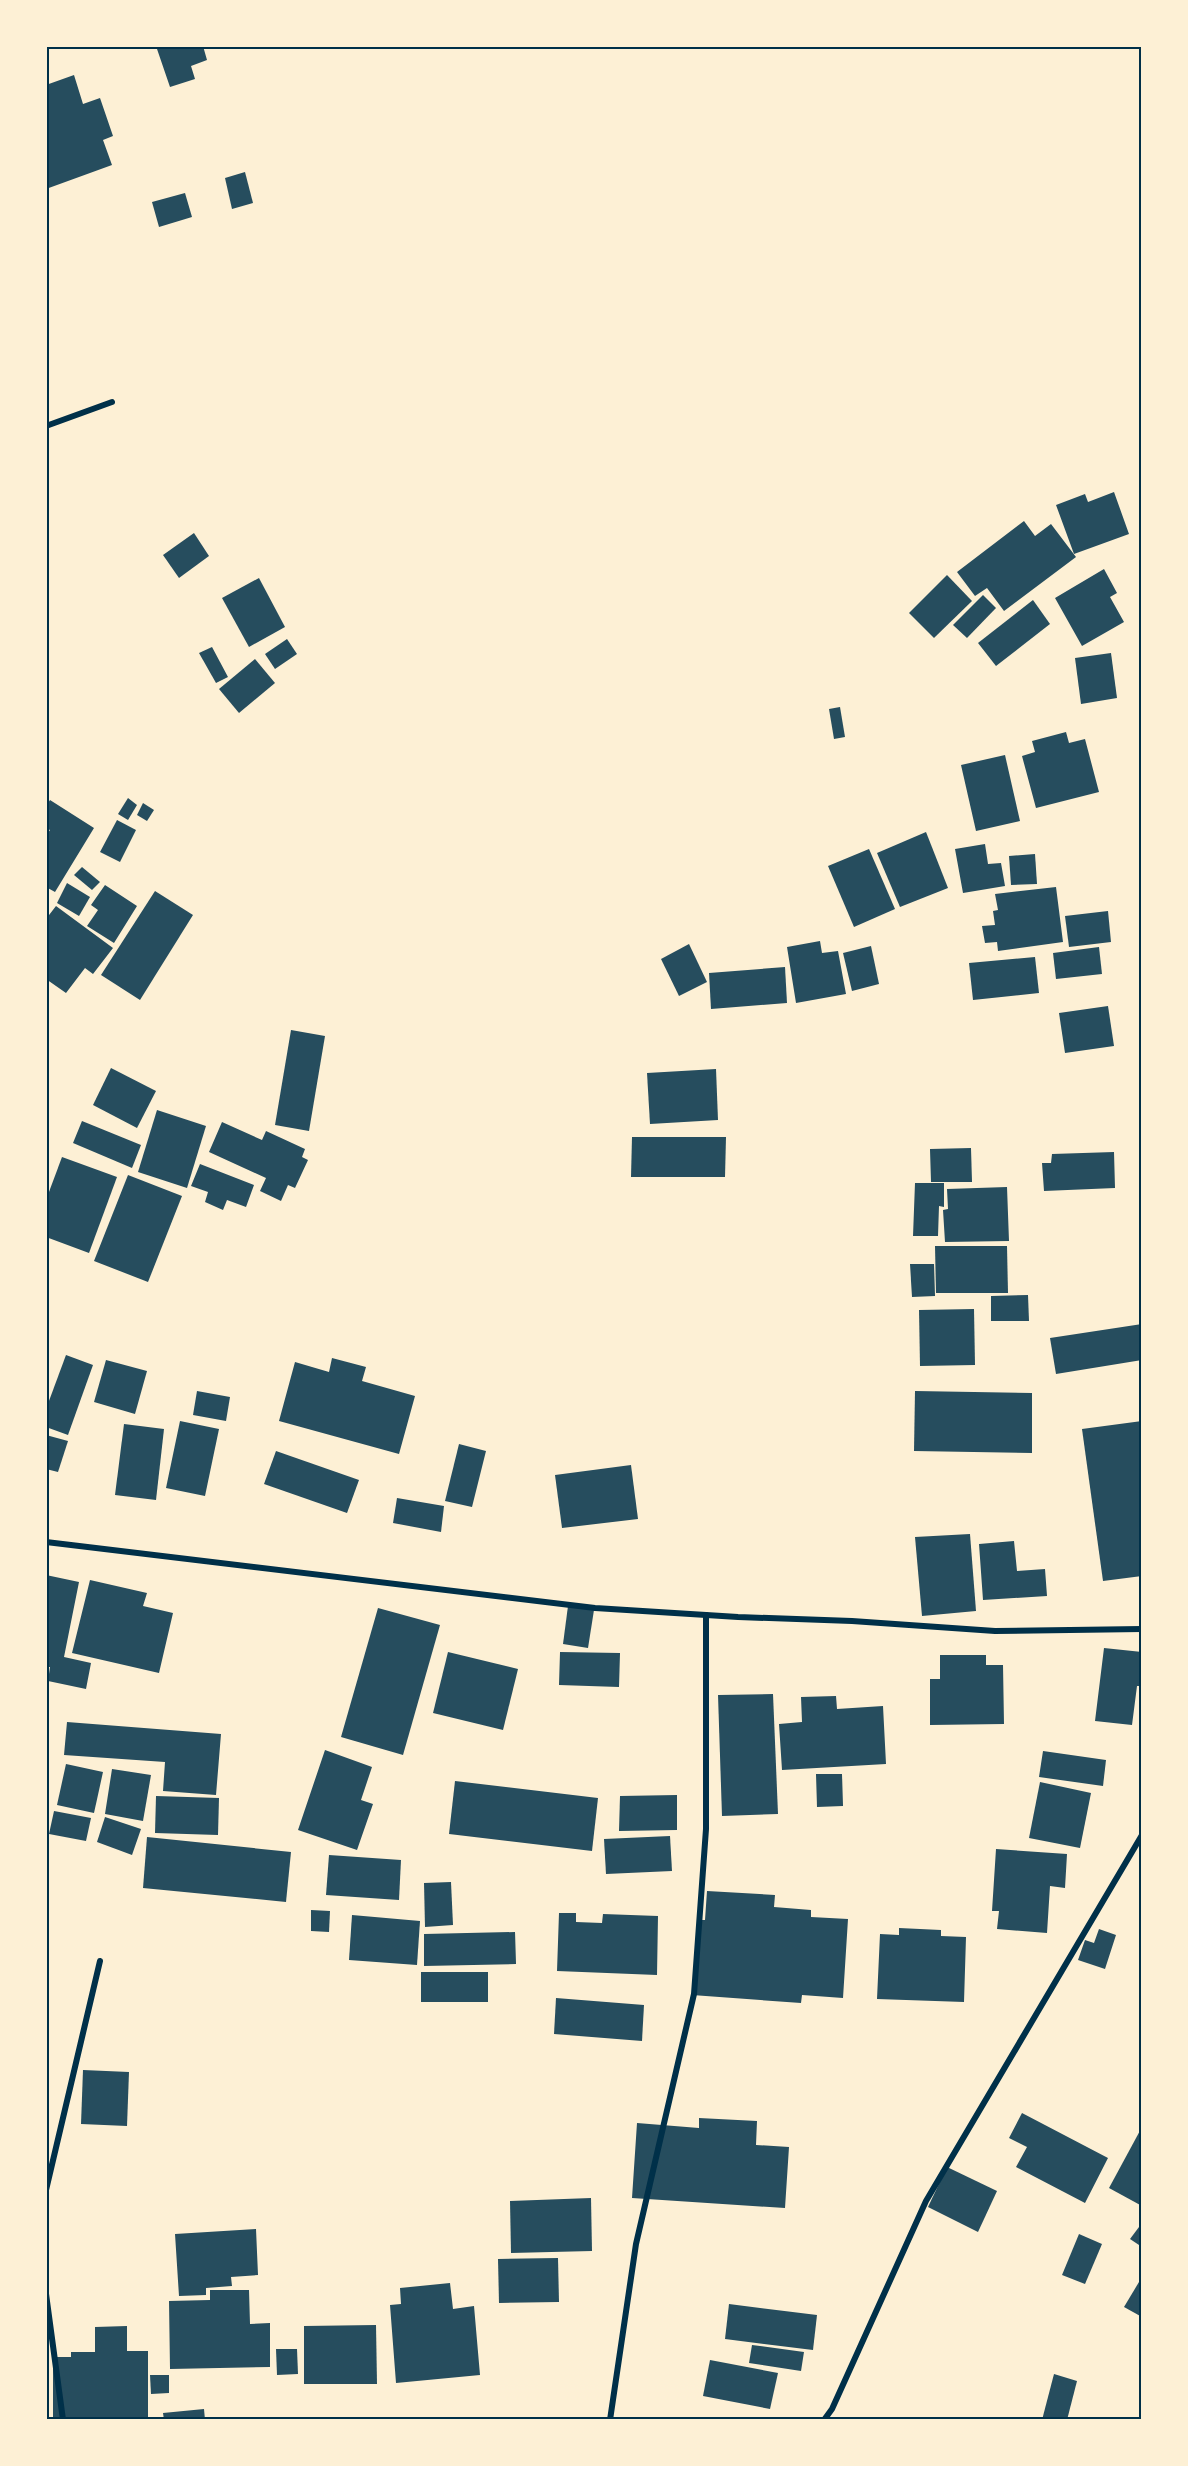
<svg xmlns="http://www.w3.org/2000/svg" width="1188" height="2466" font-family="Merriweather,serif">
<rect width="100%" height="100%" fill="#fdf0d5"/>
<g fill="#264d5e">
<path d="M163,46h40l4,14 -16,6 4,13 -25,8 -13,-38z"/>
<path d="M74,75l9,29 17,-6 13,38 -10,4 9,25 -66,24v-104z"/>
<path d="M245,172l8,31 -21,6 -7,-31z"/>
<path d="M185,193l7,24 -33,10 -7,-25z"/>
<path d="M1114,492l15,42 -55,20 -18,-49 29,-11 3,8z"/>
<path d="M1024,521l11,15 16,-12 25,33 -72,54 -17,-23 -12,8 -18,-24z"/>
<path d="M194,533l15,23 -30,22 -16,-23z"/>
<path d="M1104,569l13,24 -7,4 14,25 -42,24 -27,-48z"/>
<path d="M947,575l25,26 -38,37 -25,-25z"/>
<path d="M259,578l26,49 -36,20 -27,-49z"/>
<path d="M983,595l13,13 -29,30 -14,-13z"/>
<path d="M1033,600l17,24 -54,42 -18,-23z"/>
<path d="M287,639l10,15 -22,15 -10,-15z"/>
<path d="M212,647l16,30 -12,6 -17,-30z"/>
<path d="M1111,653l6,45 -36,6 -6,-46z"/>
<path d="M255,659l20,24 -36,30 -20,-24z"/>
<path d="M840,707l5,30 -11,2 -5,-30z"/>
<path d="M1066,732l3,11 16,-4 14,53 -63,16 -14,-52 13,-4 -3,-11z"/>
<path d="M1005,755l15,66 -44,10 -15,-66z"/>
<path d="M128,798l9,7 -9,15 -10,-6z"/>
<path d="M50,800l44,28 -39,64 -9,-5v-51l4,-6 -4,-2v-22z"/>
<path d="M143,803l11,7 -7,11 -10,-6z"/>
<path d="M117,820l19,10 -16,32 -20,-10z"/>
<path d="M926,832l22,56 -48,19 -23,-54z"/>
<path d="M985,844l3,20 13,-1 4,23 -42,7 -8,-44z"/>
<path d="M869,849l26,60 -41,18 -26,-61z"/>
<path d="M1035,854l2,30 -26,1 -2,-29z"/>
<path d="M82,867l18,15 -8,8 -18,-15z"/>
<path d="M67,883l23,14 -11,19 -22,-13z"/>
<path d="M105,885l32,21 -23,37 -27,-17 11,-16 -7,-5z"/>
<path d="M1056,887l7,55 -65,9 -1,-9 -12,1 -3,-17 13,-1 -2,-14 5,-1 -3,-16z"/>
<path d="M155,891l38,24 -53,85 -39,-25z"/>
<path d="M56,906l57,42 -20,26 -8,-6 -19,25 -20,-14v-60z"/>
<path d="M1108,911l3,31 -42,5 -4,-31z"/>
<path d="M820,941l2,12 16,-2 8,43 -50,9 -9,-56z"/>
<path d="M689,944l18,38 -28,14 -18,-37z"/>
<path d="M871,946l8,38 -27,7 -9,-38z"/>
<path d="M1099,947l3,27 -46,5 -3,-26z"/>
<path d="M1035,957l4,36 -66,7 -4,-37z"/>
<path d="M785,967l2,36 -76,6 -2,-36z"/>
<path d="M1108,1006l6,40 -49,7 -6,-40z"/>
<path d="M291,1030l34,6 -16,95 -34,-6z"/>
<path d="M111,1068l45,23 -19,37 -44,-23z"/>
<path d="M716,1069l2,51 -68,4 -3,-51z"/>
<path d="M157,1110l49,16 -19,62 -49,-16z"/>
<path d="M82,1121l59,24 -9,23 -59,-25z"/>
<path d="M222,1122l40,18 4,-9 39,18 -3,8 6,3 -13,28 -7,-3 -7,16 -21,-10 6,-13 -57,-26z"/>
<path d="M632,1137h94l-1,40h-94z"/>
<path d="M971,1148l1,34h-41l-1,-33z"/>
<path d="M1114,1152l1,36 -71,3 -2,-28h9l1,-9z"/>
<path d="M62,1157l55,20 -28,76 -43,-16v-37z"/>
<path d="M200,1164l54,21 -8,22 -19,-7 -4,10 -18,-8 3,-10 -17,-6z"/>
<path d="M128,1175l54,21 -34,86 -54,-21z"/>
<path d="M915,1183h29v24l-5,-1 -1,30h-25z"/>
<path d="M1007,1187l2,54 -64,1 -2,-32 5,-1 -1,-20z"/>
<path d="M935,1246h72l1,47h-72z"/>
<path d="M910,1264h24l1,32 -23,1z"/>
<path d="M1028,1295l1,26h-38v-25z"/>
<path d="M974,1309l1,56 -55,1 -1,-56z"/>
<path d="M1142,1324v36l-86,14 -6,-36z"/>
<path d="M66,1355l27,10 -25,70 -22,-8v-18z"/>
<path d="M332,1358l34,9 -4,14 53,15 -16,58 -120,-33 16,-59 34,10z"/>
<path d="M106,1360l41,11 -12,43 -41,-12z"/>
<path d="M197,1391l33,6 -4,24 -33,-6z"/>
<path d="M915,1391l117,2v60l-118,-2z"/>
<path d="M180,1421l39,8 -14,67 -39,-8z"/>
<path d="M1142,1421v155l-39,5 -21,-152z"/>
<path d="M124,1424l40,5 -8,71 -41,-5z"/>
<path d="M46,1435l22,6 -10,31 -12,-3z"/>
<path d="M459,1444l27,7 -14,56 -27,-6z"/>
<path d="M276,1451l83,29 -12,33 -83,-29z"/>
<path d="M631,1465l7,54 -76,9 -7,-53z"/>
<path d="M397,1498l47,8 -3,26 -48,-9z"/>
<path d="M970,1534l6,77 -54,5 -7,-79z"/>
<path d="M1014,1541l3,30 28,-2 2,27 -64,4 -4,-56z"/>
<path d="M46,1575l33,7 -15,75 27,6 -5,26 -38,-8 2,-14h-4z"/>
<path d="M90,1580l57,13 -4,13 30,7 -14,60 -87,-20z"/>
<path d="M568,1606l26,4 -6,38 -25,-4z"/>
<path d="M378,1608l62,17 -37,130 -62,-18z"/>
<path d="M1104,1648l38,4v34h-5l-5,39 -37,-4z"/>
<path d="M448,1652l70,17 -15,61 -70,-17z"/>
<path d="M560,1652l60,1 -1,34 -60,-2z"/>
<path d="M940,1655h46v10h17l1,59 -74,1v-46h10z"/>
<path d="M773,1694l5,120 -56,2 -4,-121z"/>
<path d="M836,1696l1,13 46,-3 3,58 -104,6 -3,-46 23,-2 -1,-25z"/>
<path d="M67,1722l154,12 -5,61 -53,-4 2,-29 -101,-7z"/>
<path d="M325,1750l47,17 -11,33 12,4 -16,46 -59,-20z"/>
<path d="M1043,1751l63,9 -3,26 -64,-9z"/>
<path d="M66,1764l37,8 -9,41 -37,-8z"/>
<path d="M112,1769l39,6 -8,46 -38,-7z"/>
<path d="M816,1774h26l1,32 -26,1z"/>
<path d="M455,1781l143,17 -6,53 -143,-17z"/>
<path d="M1040,1782l51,11 -11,55 -51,-10z"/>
<path d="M677,1795v35l-58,1 1,-35z"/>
<path d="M156,1796l63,2 -1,37 -63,-2z"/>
<path d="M54,1811l37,7 -5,23 -37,-7z"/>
<path d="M105,1817l36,12 -9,26 -35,-13z"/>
<path d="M670,1836l2,35 -66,3 -2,-35z"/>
<path d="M147,1837l144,15 -5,50 -143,-14z"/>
<path d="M996,1849l71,5 -2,34 -15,-2 -3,47 -50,-4 2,-18h-7z"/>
<path d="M329,1855l72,5 -2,40 -73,-5z"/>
<path d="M451,1882l2,43 -28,2 -1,-44z"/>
<path d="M707,1891l68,4 -1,12 37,3v7l37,2 -5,79 -41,-3 -1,8 -109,-8 6,-75h7z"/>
<path d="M311,1910l19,1 -1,21 -18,-1z"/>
<path d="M559,1913h17v9l26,1 1,-9 55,2 -1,59 -100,-4z"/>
<path d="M352,1915l68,6 -3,44 -68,-5z"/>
<path d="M899,1928l42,2v6l25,1 -2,65 -87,-3 3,-65 19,1z"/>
<path d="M1099,1929l17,6 -11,34 -27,-9 7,-20 9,3z"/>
<path d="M515,1932l1,32 -92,2v-32z"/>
<rect x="421" y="1972" width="67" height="30"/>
<path d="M556,1998l88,7 -2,36 -88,-7z"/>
<path d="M83,2070l46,2 -2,54 -46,-2z"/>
<path d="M1022,2113l86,45 -23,45 -69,-36 11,-20 -18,-9z"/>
<path d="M699,2118l58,3 -1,24 33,2 -4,61 -153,-10 5,-75 62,5z"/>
<path d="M1142,2127v79l-33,-18z"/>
<path d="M947,2167l50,24 -19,41 -50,-25z"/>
<path d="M591,2198l1,53 -81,2 -1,-52z"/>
<path d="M1142,2223v24l-12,-8z"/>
<path d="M256,2229l2,46 -27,2 1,9 -26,2v7l-27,1 -4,-62z"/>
<path d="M1079,2234l23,10 -17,40 -23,-9z"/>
<path d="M558,2258l1,44 -60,1 -1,-44z"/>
<path d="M1142,2277v40l-18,-10z"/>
<path d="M450,2283l3,26 21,-3 6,69 -84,8 -6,-78 11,-1 -1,-16z"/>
<path d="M210,2290h39l1,34 20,-1v44l-100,2 -1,-68 41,-1z"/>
<path d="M729,2304l88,11 -4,35 -88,-11z"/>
<path d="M376,2325l1,59h-73v-58z"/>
<path d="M127,2326v25h21v69h-95v-63h18v-5h24v-25z"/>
<path d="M752,2345l52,7 -3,19 -52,-8z"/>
<path d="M276,2349h21l1,25 -21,1z"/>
<path d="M710,2360l68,13 -8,36 -67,-13z"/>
<path d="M1054,2374l23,7 -10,39h-25z"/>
<path d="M150,2375h19v18l-18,1z"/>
<path d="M204,2409l1,11h-41l-1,-7z"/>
</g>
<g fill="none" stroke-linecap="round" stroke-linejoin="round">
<g stroke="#003049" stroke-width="6">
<path d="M46,426l66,-24"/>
<path d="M46,1542l549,66 143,9 114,4 143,10 147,-2"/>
<path d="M46,2190l54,-229"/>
<path d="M46,2294l17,126"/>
<path d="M610,2420l26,-176 58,-250 12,-165v-214"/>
<path d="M824,2420l8,-11 94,-208 216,-366"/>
</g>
</g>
<rect width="1188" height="2466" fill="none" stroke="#fdf0d5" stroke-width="96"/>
<rect x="48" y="48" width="1092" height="2370" fill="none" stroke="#003049" stroke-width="2"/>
</svg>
